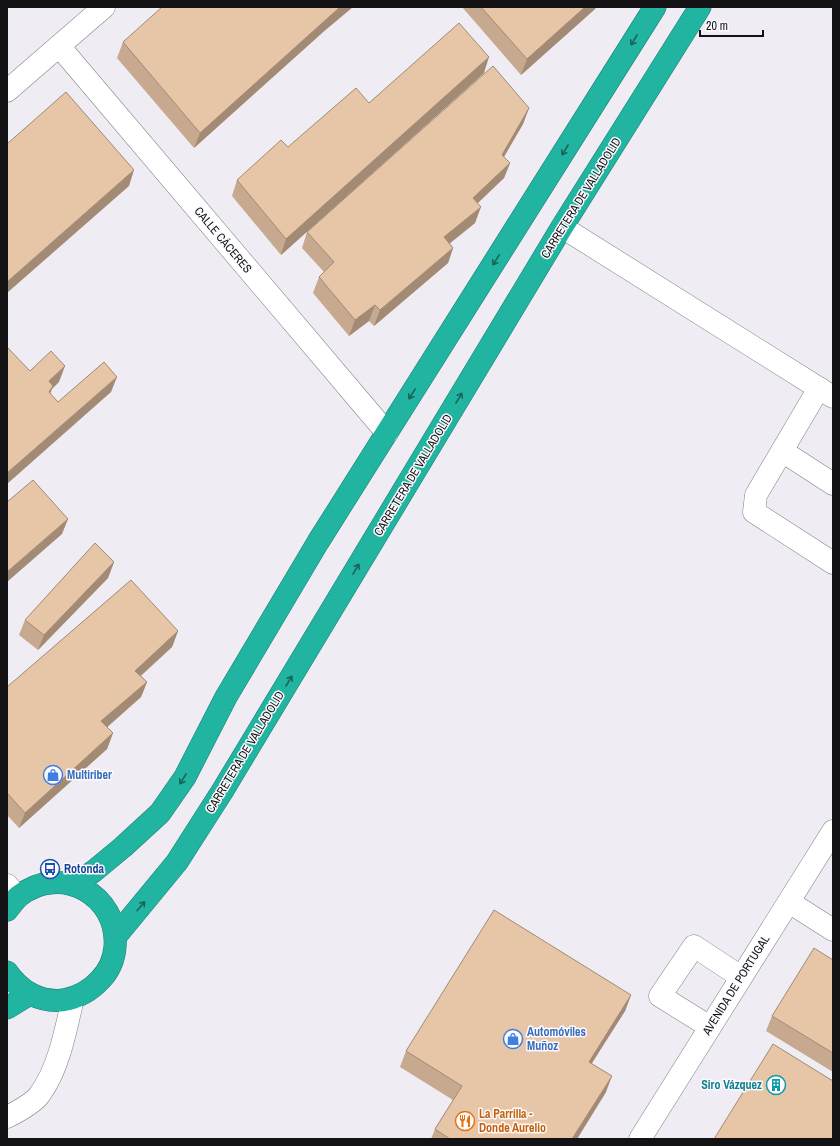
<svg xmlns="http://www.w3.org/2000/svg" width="840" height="1146" font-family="'Archivo Narrow',sans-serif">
<rect width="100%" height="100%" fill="#efecf3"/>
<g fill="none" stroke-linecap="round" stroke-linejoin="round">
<defs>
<g id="minor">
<path d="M59,46l328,387"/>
<path d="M7,91l97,-84"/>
<path d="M562,227l271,170"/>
<path d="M819,388l-63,107 -2,17 79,51"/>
<path d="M782,451l51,33"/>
<path d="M7,885l11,12"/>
<path d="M789,902l44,28"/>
<path d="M710,1027l-50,-31 34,-50 47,31"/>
<path d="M7,1117c10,-5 27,-14 33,-23 19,-26 26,-65 33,-96"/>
<path d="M640,1139l193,-308"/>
</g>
<g id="highway">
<path d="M74,885l20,-14 29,-24 37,-34 25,-36 41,-80 92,-155 337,-535"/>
<path d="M7,910c4,-4 7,-10 12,-14 42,-33 100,-1 96,51 -1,12 -6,24 -15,33 -10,11 -21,17 -36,20 -24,3 -44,-9 -57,-28"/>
<path d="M116,936l61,-74 46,-72 339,-563 138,-220"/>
<path d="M7,1008l23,-14"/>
</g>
</defs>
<use href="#minor" stroke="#827f86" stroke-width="23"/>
<use href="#highway" stroke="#1c7c70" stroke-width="23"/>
<use href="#minor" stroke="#fff" stroke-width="22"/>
<use href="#highway" stroke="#21b5a1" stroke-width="22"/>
</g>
<g fill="#c7a990">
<path d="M462,7h134l-1,2 -74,66z"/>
<path d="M322,33l-128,115 -77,-90 6,-16z"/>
<path d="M484,73l-203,182 -49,-59 5,-16 51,-33 81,-44z"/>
<path d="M529,108l-6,16 -19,33 6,6 -6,15 -26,25 -3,20 -25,20 3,5 -5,15 -74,63 -5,-5 -20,15 -36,-43 6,-16 5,-5 -22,-24 5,-16z"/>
<path d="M114,562l-6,16 -70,72 -19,-15 6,-15z"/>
<path d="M178,631l-6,16 -31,29 6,6 -6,15 -34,30 6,6 -6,16 -88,79 -12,-13v-128z"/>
<path d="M833,960v112l-67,-41 6,-15z"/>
<path d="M631,995l-6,16 -33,52 14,29 -29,47h-146l4,-10 18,-29 -53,-33 6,-16z"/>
</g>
<g fill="#a28a75">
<path d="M340,7h13l-31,26 -128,115 6,-15z"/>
<path d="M585,7h11l-1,2 -74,66 6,-16z"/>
<path d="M489,57l-5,16 -203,182 5,-16z"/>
<path d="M529,108l-6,16 -27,46 6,-15z"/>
<path d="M510,163l-6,15 -37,35 6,-15z"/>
<path d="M134,170l-5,16 -122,107v-11z"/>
<path d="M481,207l-6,16 -36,29 5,-15z"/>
<path d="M453,248l-5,15 -74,63 6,-16z"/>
<path d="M375,305l-6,16 -20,15 6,-16z"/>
<path d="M65,366l-6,16 -7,7 -5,13 2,-21z"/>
<path d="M117,377l-6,15 -104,92v-11z"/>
<path d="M68,519l-6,15 -55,48v-10z"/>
<path d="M114,562l-6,16 -70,72 6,-15z"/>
<path d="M178,631l-6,16 -43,39 6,-15z"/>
<path d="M147,682l-6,15 -45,40 5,-16z"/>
<path d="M113,733l-6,16 -88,79 6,-15z"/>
<path d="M631,995l-6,16 -42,66 6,-15z"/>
<path d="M612,1076l-6,16 -29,47h-5z"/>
</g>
<g fill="#e7c5a7" stroke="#a28a75">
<path d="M162,7h178l-140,126 -77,-91z"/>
<path d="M481,7h104l-58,52z"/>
<path d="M459,23l30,34 -203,182 -49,-59 44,-40 7,7 68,-59 13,15z"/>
<path d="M493,66l36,42 -27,47 8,8 -37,35 8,9 -37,30 9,11 -73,62 -5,-5 -20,15 -36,-43 15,-15 -27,-30z"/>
<path d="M66,92l68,78 -127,112v-138z"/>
<path d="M7,347l23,24 21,-20 14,15 -16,15 4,5 -4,6 9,10 46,-40 13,15 -110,96z"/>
<path d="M33,480l35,39 -61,53v-70z"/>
<path d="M95,543l19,19 -70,73 -19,-15z"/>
<path d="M131,580l47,51 -43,40 12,11 -46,39 12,12 -88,80 -18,-20v-106z"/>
<path d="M494,910l137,85 -42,67 23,14 -40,63h-122l-15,-10 27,-43 -56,-35z"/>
<path d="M814,948l19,12v93l-61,-37z"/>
<path d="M773,1044l60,37v58h-119z"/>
</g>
<defs><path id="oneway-shaft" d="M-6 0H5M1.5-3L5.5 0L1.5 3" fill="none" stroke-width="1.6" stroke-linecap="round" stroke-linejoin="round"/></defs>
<g stroke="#1a645a">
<use href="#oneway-shaft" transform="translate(634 40) rotate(122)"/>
<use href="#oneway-shaft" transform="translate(565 150) rotate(122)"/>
<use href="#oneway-shaft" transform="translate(496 260) rotate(122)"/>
<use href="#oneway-shaft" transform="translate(412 394) rotate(122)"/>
<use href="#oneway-shaft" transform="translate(459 398) rotate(-59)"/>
<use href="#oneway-shaft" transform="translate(356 569) rotate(-59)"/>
<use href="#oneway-shaft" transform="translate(289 681) rotate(-59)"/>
<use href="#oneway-shaft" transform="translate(183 779) rotate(122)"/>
<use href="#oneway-shaft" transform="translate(141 906) rotate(-50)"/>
</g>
<defs>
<symbol id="shop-ring" viewBox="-11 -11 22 22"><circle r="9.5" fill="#fcfafe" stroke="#3f7fe0" stroke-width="1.5"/><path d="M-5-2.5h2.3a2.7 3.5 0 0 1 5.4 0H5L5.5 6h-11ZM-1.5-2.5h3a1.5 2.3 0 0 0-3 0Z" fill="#3f7fe0"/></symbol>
<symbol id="bus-ring" viewBox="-11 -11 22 22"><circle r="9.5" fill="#fcfafe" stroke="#1a4fb4" stroke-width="1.5"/><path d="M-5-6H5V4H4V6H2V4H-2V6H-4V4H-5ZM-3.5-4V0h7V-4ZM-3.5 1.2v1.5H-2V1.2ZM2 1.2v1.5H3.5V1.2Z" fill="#1a4fb4"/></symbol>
<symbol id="building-ring" viewBox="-11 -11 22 22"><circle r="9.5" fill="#fcfafe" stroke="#0f9aa8" stroke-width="1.5"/><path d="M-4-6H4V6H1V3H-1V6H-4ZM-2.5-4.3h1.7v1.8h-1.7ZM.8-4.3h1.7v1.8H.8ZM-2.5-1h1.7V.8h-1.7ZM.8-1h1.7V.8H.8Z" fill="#0f9aa8"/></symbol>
<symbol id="restaurant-ring" viewBox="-11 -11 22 22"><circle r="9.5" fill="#fcfafe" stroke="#e8710a" stroke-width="1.5"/><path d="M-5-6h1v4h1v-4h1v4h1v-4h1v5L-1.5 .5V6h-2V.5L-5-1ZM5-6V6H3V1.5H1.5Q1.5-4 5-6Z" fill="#e8710a"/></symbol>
</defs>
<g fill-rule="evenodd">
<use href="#shop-ring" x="42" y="764" width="22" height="22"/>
<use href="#bus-ring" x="39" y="858" width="22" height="22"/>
<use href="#shop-ring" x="502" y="1028" width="22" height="22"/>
<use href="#building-ring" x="765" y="1074" width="22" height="22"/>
<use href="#restaurant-ring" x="454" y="1110" width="22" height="22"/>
</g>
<g text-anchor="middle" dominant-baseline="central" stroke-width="3" stroke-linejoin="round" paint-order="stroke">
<g font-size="12" fill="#131214" stroke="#fcfafe">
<text transform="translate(581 198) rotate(-58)">CARRETERA DE VALLADOLID</text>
<text transform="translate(223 240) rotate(50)">CALLE CÁCERES</text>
<text transform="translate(413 475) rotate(-59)">CARRETERA DE VALLADOLID</text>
<text transform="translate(245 752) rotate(-59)">CARRETERA DE VALLADOLID</text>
<text transform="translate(736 985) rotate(-58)">AVENIDA DE PORTUGAL</text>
</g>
<g font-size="12" font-weight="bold" fill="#366cbe" stroke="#fcfafe" text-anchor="start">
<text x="67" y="775">Multiriber</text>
<text x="527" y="1032">Automóviles<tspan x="527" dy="14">Muñoz</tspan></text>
</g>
<g font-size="12" font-weight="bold" fill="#164399" stroke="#fcfafe" text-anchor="start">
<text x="64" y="869">Rotonda</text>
</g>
<g font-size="12" font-weight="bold" fill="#0d838f" stroke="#fcfafe" text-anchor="end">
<text x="762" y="1085">Siro Vázquez</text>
</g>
<g font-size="12" font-weight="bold" fill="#c56008" stroke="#fcfafe" text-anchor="start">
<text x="479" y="1114">La Parrilla -<tspan x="479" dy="14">Donde Aurelio</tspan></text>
</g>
</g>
<rect width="840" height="1146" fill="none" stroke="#131214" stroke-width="16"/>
<path d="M700 30v6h63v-6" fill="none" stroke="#131214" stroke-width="2"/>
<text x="706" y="30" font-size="12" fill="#131214" stroke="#fcfafe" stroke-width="3" paint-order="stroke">20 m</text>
</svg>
